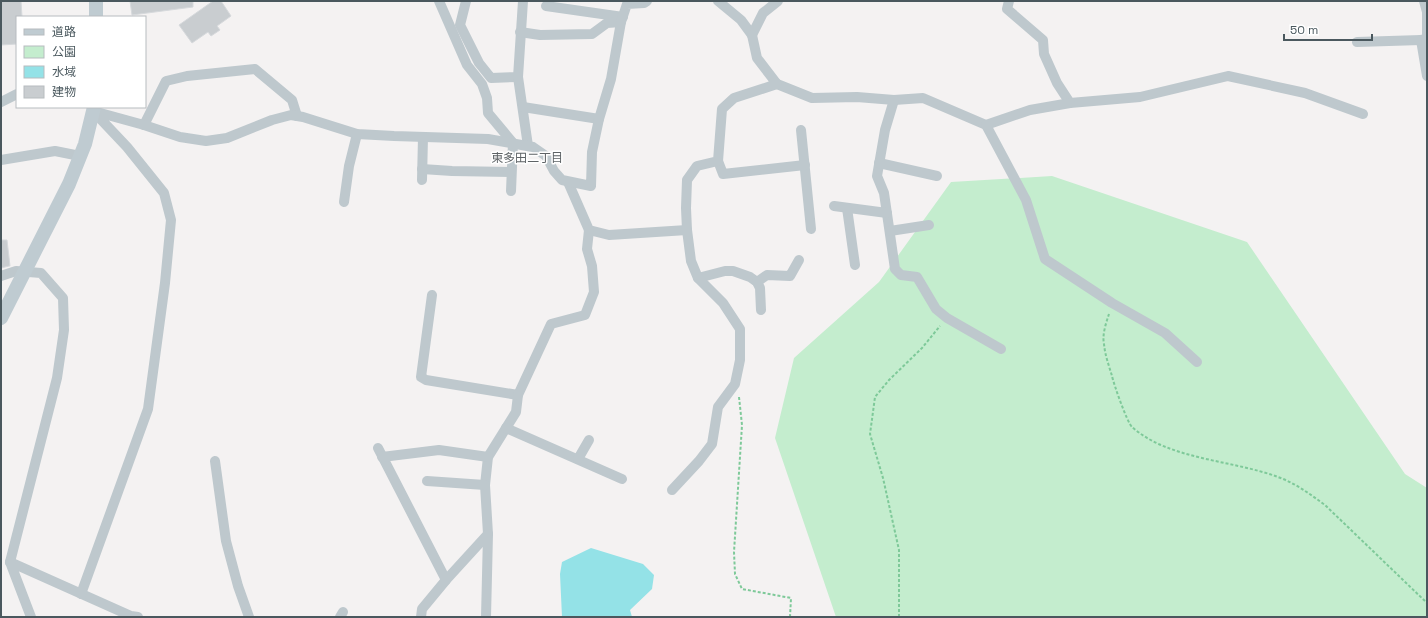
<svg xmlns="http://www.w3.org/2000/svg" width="1428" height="618" font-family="'Space Grotesk','Noto Sans JP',sans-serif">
<rect width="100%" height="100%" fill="#f4f2f2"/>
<path fill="#c4edce" d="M1052,176l195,66 158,232 22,14v129h-591l-61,-179 19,-80 85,-76 72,-100z"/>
<path fill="#94e2e7" d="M591,548l52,16 11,11 -2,14 -22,21 2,7h-70l-2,-43 2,-12z"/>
<g fill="#c9cdd0" stroke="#d6d9dc">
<path d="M1,1h20l1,16h-5v27l-16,1z"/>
<path d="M130,1h63v6l-61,8z"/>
<path d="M213,1h8l10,15 -14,10 3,4 -9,6 -3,-4 -16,11 -13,-18z"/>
<path d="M1,240h6l3,26h-1l-8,2z"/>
</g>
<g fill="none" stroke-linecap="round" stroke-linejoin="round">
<g stroke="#7ec999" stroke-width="2" stroke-dasharray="3 2" stroke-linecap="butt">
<path d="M1109,314c-3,9 -7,21 -5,30 1,11 5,22 8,32 2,9 15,46 20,51 37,33 101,33 146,50 17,6 32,17 47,28l102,98"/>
<path d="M739,397l3,28 -8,127 1,22 7,15 49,9 -1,19"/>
<path d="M899,617v-67l-16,-72 -13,-44 5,-37 14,-17 33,-32 18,-22"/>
</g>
<g stroke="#bec8cd" stroke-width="10">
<path d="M439,1l28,64 15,19 5,14 1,15 25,30 -2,48"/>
<path d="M466,1l-6,24 19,38 12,15 27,-1 5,-76"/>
<path d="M718,1l23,19 11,15 11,-22 15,-12"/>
<path d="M1009,1l-2,8 36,31 1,14 13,29 13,20 70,-6 88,-21 77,17 58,21"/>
<path d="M1424,1l3,11v27"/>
<path d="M546,6l77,11"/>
<path d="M520,32l20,3 52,-1 15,-11 14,-1"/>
<path d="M1426,39l-5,1 6,36"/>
<path d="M1357,42l64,-2"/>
<path d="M518,77l10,69"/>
<path d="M777,84l35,14 45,-1 37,3 29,-2 63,27 40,75 19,59 67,44 53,30 32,29"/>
<path d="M894,100l-9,30 -8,46 7,17 11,76 6,6 16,2 19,32 11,9 54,31"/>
<path d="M1,102l16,-8"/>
<path d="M523,107l76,12"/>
<path d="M144,125l22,-44 21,-5 68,-7 37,31 5,16"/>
<path d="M986,125l44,-15 40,-7"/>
<path d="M801,130l10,99"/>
<path d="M1,160l54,-9 25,5"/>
<path d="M718,161l5,13 82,-9"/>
<path d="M879,163l58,13"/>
<path d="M422,169l30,2 59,1"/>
<path d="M422,180l1,-43"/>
<path d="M568,182l21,48 20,5 78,-5"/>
<path d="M344,202l5,-36 8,-32"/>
<path d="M834,206l53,7"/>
<path d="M847,208l8,57"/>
<path d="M890,231l39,-6"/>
<path d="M1,276l15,-5 25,2 22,25 1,32 -7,48 -47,184 121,54 7,1"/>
<path d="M698,278l27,-7h8l17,6 7,5 3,6 1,22"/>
<path d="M757,282l10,-7 23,1 9,-16"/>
<path d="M432,295l-11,82 5,3 92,15 -2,17 -28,45 -3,28 3,49 -2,83"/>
<path d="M518,395l33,-71 34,-9 9,-23 -2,-26 -5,-17 2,-19"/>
<path d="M506,428l116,51"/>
<path d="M378,448l68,132"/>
<path d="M382,457l57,-7 49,7"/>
<path d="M578,459l11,-19"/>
<path d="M215,461l11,80 12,45 11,31"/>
<path d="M427,481l58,4"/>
<path d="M672,490l27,-29 13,-17 6,-37 17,-23 5,-24v-31l-17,-26 -25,-25 -7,-17 -4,-31 -1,-22 1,-28 10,-14 21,-5 4,-52 12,-11 43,-14 -20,-26 -5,-23"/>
<path d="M10,562l21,55"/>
<path d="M81,594l67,-185 17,-126 6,-63 -7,-27 -37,-46 -34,-36 51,14 36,12 26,4 21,-3 45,-18 19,-5 12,2 54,17 37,2 94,3 45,8 13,9 8,15 8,9 29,6 1,-34 7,-33 12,-40 10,-57 6,-18 17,-1 3,-2"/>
<path d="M340,617l3,-5"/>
<path d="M421,617l1,-8 24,-29 42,-46"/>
</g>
<g stroke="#bfcbd1" stroke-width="14">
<path d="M96,17v-16"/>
<path d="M1,318l68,-134 16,-40 9,-37"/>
</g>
</g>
<g text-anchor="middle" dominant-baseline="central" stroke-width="3" stroke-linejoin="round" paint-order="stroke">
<g font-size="12" fill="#5e6366" stroke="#fff">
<text x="527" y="158">東多田二丁目</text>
</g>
</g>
<rect width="1428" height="618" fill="none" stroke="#4a585e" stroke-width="4"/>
<rect x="16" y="16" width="130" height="92" fill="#ffffff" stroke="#b7bcbf"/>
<rect x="24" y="29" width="20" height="6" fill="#bfcbd1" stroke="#b7bcbf"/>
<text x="52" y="36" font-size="12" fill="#4a585e">道路</text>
<rect x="24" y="46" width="20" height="12" fill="#c4edce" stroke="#b7bcbf"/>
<text x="52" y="56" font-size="12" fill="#4a585e">公園</text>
<rect x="24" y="66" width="20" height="12" fill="#94e2e7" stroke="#b7bcbf"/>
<text x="52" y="76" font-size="12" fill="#4a585e">水域</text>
<rect x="24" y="86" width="20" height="12" fill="#c9cdd0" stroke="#b7bcbf"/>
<text x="52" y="96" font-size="12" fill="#4a585e">建物</text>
<path d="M1284 34v6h88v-6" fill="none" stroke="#4a585e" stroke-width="2"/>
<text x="1290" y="34" font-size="12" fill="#4a585e" stroke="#ffffff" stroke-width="3" paint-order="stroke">50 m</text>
</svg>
